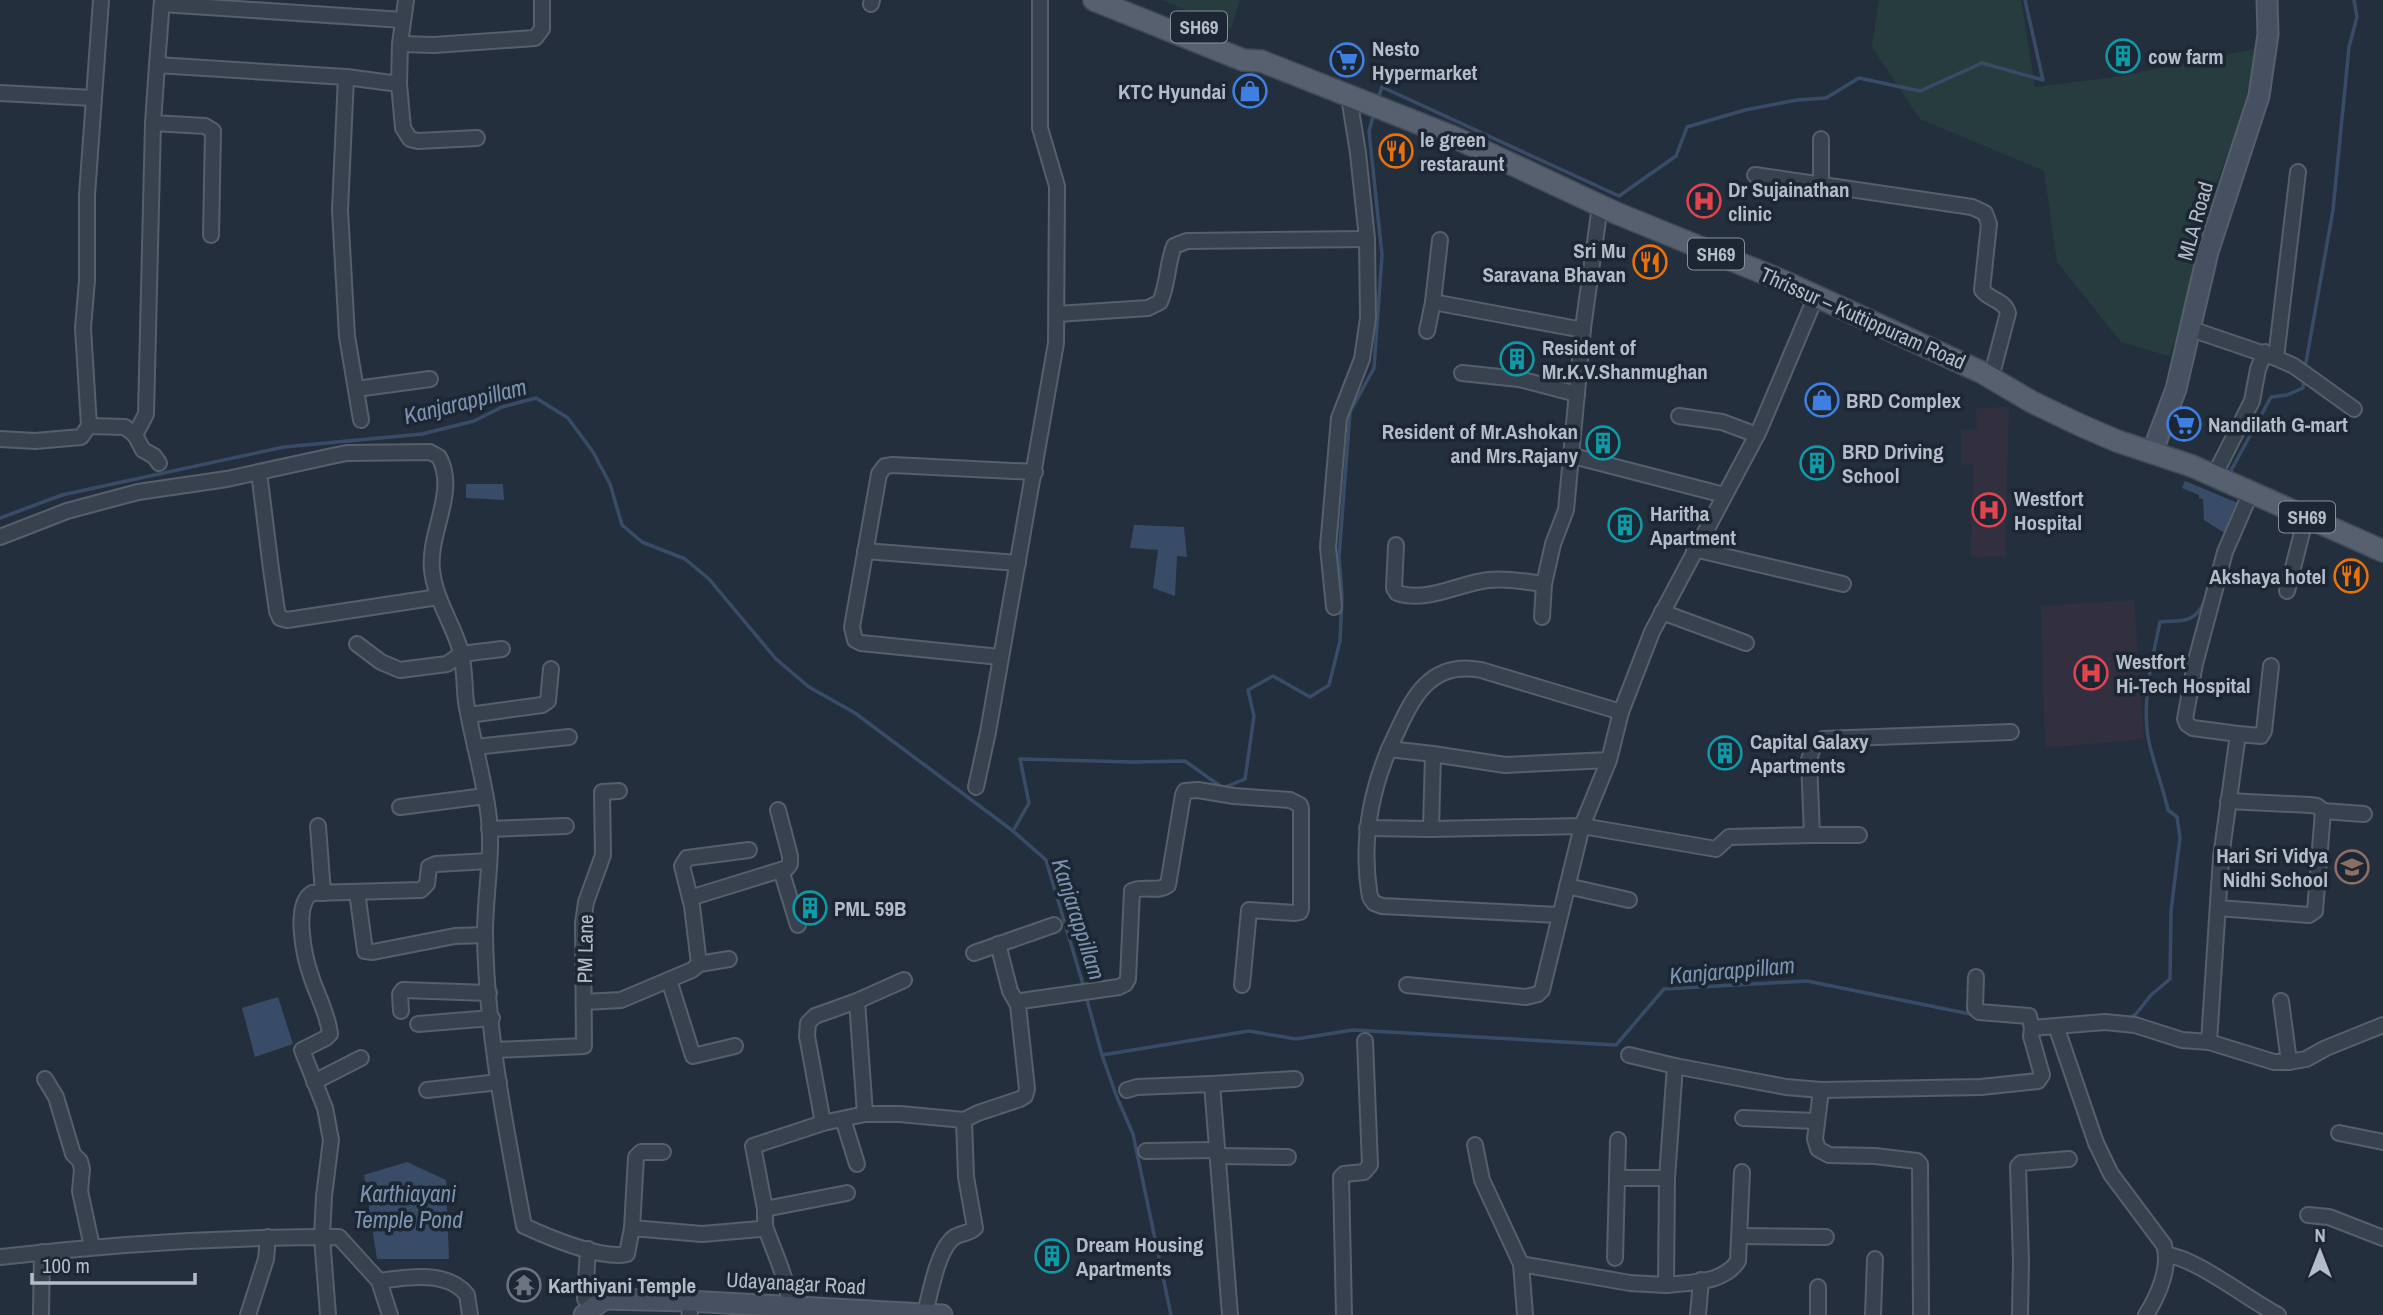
<svg xmlns="http://www.w3.org/2000/svg" width="2383" height="1315" font-family="'Archivo Narrow',sans-serif">
<rect width="100%" height="100%" fill="#242f3e"/>
<g fill="#32303f">
<path d="M2009,407l-4,149 -34,1 2,-93 -12,1v-35l16,-1 -1,-21z"/>
<path d="M2134,600l10,139 -99,9 -4,-142z"/>
</g>
<g fill="#263c3f">
<path d="M1162,0h78l-9,29z"/>
<path d="M1879,0h142l14,87 87,-11 132,-27 -5,49 -40,104 -8,27 -13,79 -19,48 -48,-14 -64,-80 -13,-91 -124,-52 -48,-72z"/>
</g>
<g fill="#394c67">
<path d="M2185,481l55,23 -12,31 -24,-15 -1,-21 -4,-1v-3l-17,-7z"/>
<path d="M466,484h37l1,16 -38,-2z"/>
<path d="M1134,525l50,2 3,30 -10,-1 -2,40 -22,-8 5,-38 -28,-2z"/>
<path d="M278,997l15,47 -38,13 -13,-49z"/>
<path d="M407,1162l39,18 3,79h-72l-13,-84z"/>
</g>
<g fill="none" stroke-linecap="round" stroke-linejoin="round">
<g stroke="#394c67" stroke-width="3.5">
<path d="M1378,98l4,-11 237,109 57,-40 11,-29 58,-17 52,-10 29,-2 33,-20 61,13 62,-28 61,17 -18,-80"/>
<path d="M2305,368l28,-158 16,-163 8,-30 -3,-17"/>
<path d="M2228,476l43,-79 16,-2 16,-7 1,-9"/>
<path d="M0,518l62,-23 222,-48 138,-13 52,-13 28,-14 34,-9 32,20 25,34 17,32 12,41 20,17 43,17 24,20 67,80 33,28 46,26 158,118 33,29 38,128"/>
<path d="M1013,831l16,-28 -9,-44 112,3 53,-1 38,27 22,-9 9,-63 -6,-26 25,-14 37,21 19,-12 11,-44 2,-45 -3,-39 11,-145 24,-44 8,-113 -13,-124 4,-14"/>
<path d="M1086,996l16,59 147,-24 47,8 57,-9 263,15 48,-56 143,-8 168,34"/>
<path d="M2129,1019l7,-5 15,-19 19,-16 1,-68 9,-73 -3,-21 -9,-7c-5,-23 -14,-45 -19,-68 -8,-39 3,-82 11,-120 23,-2 34,2 45,-21"/>
<path d="M1102,1055l14,40 17,39 38,181"/>
</g>
<defs>
<g id="street">
<path d="M162,4l241,16"/>
<path d="M871,4l1,-4"/>
<path d="M400,44l34,1 101,-7 7,-9v-29"/>
<path d="M157,65l5,-65"/>
<path d="M346,77l-6,133 7,126 14,84"/>
<path d="M399,84l4,44 7,11 8,2 59,-3"/>
<path d="M0,93l93,5"/>
<path d="M153,123l-7,291 -11,21 8,15 11,6 5,7"/>
<path d="M1755,175l217,32 13,6 4,11 -7,66c7,10 23,10 26,23l-17,65"/>
<path d="M1821,183v-44"/>
<path d="M211,235l2,-104 -8,-5 -52,-3 4,-58 189,12 53,7 1,-40 6,-44"/>
<path d="M1440,240l-7,62 150,28"/>
<path d="M1057,314l91,-6 12,-6c8,-18 7,-38 14,-56l13,-5 180,-2"/>
<path d="M2191,329l85,29 18,8 60,43"/>
<path d="M1427,331l6,-29"/>
<path d="M2276,358l22,-186"/>
<path d="M1462,373l57,6 58,15"/>
<path d="M356,389l74,-10"/>
<path d="M1679,416l43,6 35,13"/>
<path d="M89,426l36,1 10,8"/>
<path d="M0,439l35,2 46,-4 8,-11 -6,-98 4,-48v-85l14,-195"/>
<path d="M1573,456l151,39"/>
<path d="M259,472l12,97 6,42 3,7 7,2 151,-23"/>
<path d="M2214,476l38,-75 6,-32 7,-17"/>
<path d="M0,537l67,-26 71,-19 89,-13 105,-23 15,-3 83,-1 9,5c19,35 -11,75 -7,113 3,29 20,52 28,79 5,17 4,36 6,53 6,36 17,72 22,109 6,40 -3,81 -3,122 1,98 21,196 39,293 24,11 78,34 103,28l5,-26"/>
<path d="M1396,545l-2,43 3,5c31,10 62,-10 92,-13 18,-2 38,2 55,4l9,-40 13,-34 17,-182 17,-122"/>
<path d="M1694,549l149,35"/>
<path d="M865,551l153,12"/>
<path d="M2287,591l19,-74"/>
<path d="M1334,607l-6,-60 11,-129 23,-59 6,-41 -1,-79 -9,-86 -9,-56"/>
<path d="M1662,612l84,31"/>
<path d="M1542,617l2,-33"/>
<path d="M357,644l24,18 19,8 47,-6 14,-10 41,-5"/>
<path d="M1000,657l-139,-14 -6,-3 -3,-13 27,-153 6,-8 8,-1 142,7"/>
<path d="M469,715l73,-10 6,-4 3,-32"/>
<path d="M2238,734l23,2 3,-5 7,-65"/>
<path d="M475,747l94,-10"/>
<path d="M1389,749c20,-42 35,-90 92,-79l140,42"/>
<path d="M1433,754l-44,-5c-20,48 -28,96 -19,148l4,6 8,3 176,9"/>
<path d="M1609,760l-104,5 -72,-11 -2,75 151,-3 27,-66 12,-48 31,-80 107,-201 57,-135"/>
<path d="M976,787l12,-55 68,-389 1,-157 -17,-58v-128"/>
<path d="M400,807l85,-11"/>
<path d="M2323,811l41,3"/>
<path d="M318,826l5,67"/>
<path d="M1367,828l64,1"/>
<path d="M489,829l77,-3"/>
<path d="M1812,835h47"/>
<path d="M781,870l17,55"/>
<path d="M1567,886l62,14"/>
<path d="M357,892l8,59 8,1 82,-16 30,-1"/>
<path d="M690,898l97,-30 3,-4v-8l-12,-46"/>
<path d="M2218,908l91,7 6,-4 8,-100 -6,-5 -7,-1 -82,-4"/>
<path d="M998,944l12,47 8,14"/>
<path d="M974,953l80,-28"/>
<path d="M699,964l30,-5"/>
<path d="M1976,977l-1,31 4,4 50,4 3,12"/>
<path d="M669,980l24,76 42,-10"/>
<path d="M1407,985l119,12 12,-3 4,-4 40,-164 134,23 13,-12 83,-2 -3,-75 4,-13 10,-8 188,-7"/>
<path d="M2281,1001l8,61"/>
<path d="M584,1002l37,-2 71,-30 7,-6 -7,-58 -10,-40 5,-8 62,-8"/>
<path d="M401,1011l-1,-17 3,-4 86,3"/>
<path d="M418,1024l74,-6"/>
<path d="M2056,1026l49,-4 30,3 47,15 27,2 65,20h15l17,-3 20,-11 57,-23"/>
<path d="M2209,1042l12,-185 17,-123 -45,-6 -6,-4 -2,-5 10,-55 30,-112 26,-60"/>
<path d="M496,1050l88,-4 -1,-123 3,-21 17,-47 -1,-63 17,-1"/>
<path d="M1629,1055l46,11"/>
<path d="M45,1079l11,18 17,57 7,7 2,8 -2,22 12,56"/>
<path d="M314,1082l47,-24"/>
<path d="M1212,1084l83,-5"/>
<path d="M427,1090l72,-8"/>
<path d="M1127,1090l10,-3 75,-3 18,231"/>
<path d="M1821,1090l-6,49 3,10 11,6 46,1 42,5 3,3 1,151"/>
<path d="M865,1114h35l64,6"/>
<path d="M1743,1118l74,3"/>
<path d="M843,1119l14,45"/>
<path d="M823,1123l-16,-87 1,-13 7,-7 42,-15 47,-21"/>
<path d="M2339,1133l44,9"/>
<path d="M1475,1145l7,35 39,84 4,51"/>
<path d="M1146,1151l71,-1"/>
<path d="M663,1152h-22l-5,5 -4,71 70,6 58,-5 5,-3v-17l-12,-63 70,-23 42,-9 -8,-113"/>
<path d="M1217,1156l71,1"/>
<path d="M1742,1172l-4,89c-15,23 -48,21 -72,24l1,-107 8,-112 111,21 35,3 160,-3 57,-6 4,-6 -11,-39 1,-8 24,-2 40,117 15,31 53,71c7,22 -6,51 -18,70"/>
<path d="M1618,1178h49"/>
<path d="M765,1209l82,-16"/>
<path d="M2308,1215l21,2 54,21"/>
<path d="M765,1226c9,27 26,59 25,88"/>
<path d="M1740,1236l86,1"/>
<path d="M2168,1255c29,4 81,45 110,60"/>
<path d="M0,1257c112,-13 226,-20 339,-20l40,44 11,34"/>
<path d="M1615,1258l3,-118"/>
<path d="M1521,1264l109,19 36,2"/>
<path d="M379,1281c28,-4 69,-11 88,14l3,20"/>
<path d="M1818,1287v28"/>
<path d="M585,1299l3,-50"/>
<path d="M688,1301l2,14"/>
<path d="M925,1313c5,-19 12,-59 26,-73 7,-8 17,-5 24,-12l-9,-51 -2,-57 14,-7 42,-14 5,-3 2,-7 -9,-84 3,-4 98,-14 6,-3 3,-5 4,-88c11,-6 26,2 36,-6l15,-90 2,-4 13,-1 36,6 56,4 10,5 1,4v100l-1,3 -5,1 -46,-3 -7,75"/>
<path d="M41,1315l1,-63"/>
<path d="M248,1315l18,-56 2,-22"/>
<path d="M328,1315l-6,-78 2,-41 7,-56 -6,-32 -23,-58 24,-12 4,-4c-2,-20 -13,-39 -19,-58 -7,-20 -18,-71 1,-83l109,-3 6,-6 2,-17 7,-3 53,-3"/>
<path d="M1344,1315l-3,-138 3,-3 20,-2 6,-7 -5,-124"/>
<path d="M1698,1315l3,-35"/>
<path d="M1873,1315l2,-56"/>
<path d="M2020,1315l1,-54 -3,-95 3,-3 48,-4"/>
</g>
<g id="secondary">
<path d="M2152,453l24,-64 32,-137 51,-156 9,-62 -1,-34"/>
<path d="M603,1299l85,2 254,14"/>
<path d="M584,1315l20,-16"/>
</g>
<path id="primary" d="M1094,0l149,60 18,1 195,77 160,75 167,68 198,91 51,30 48,23 37,16 75,25 191,85"/>
</defs>
<use href="#street" stroke="#565f6c" stroke-width="18"/>
<use href="#secondary" stroke="#565f6c" stroke-width="23"/>
<use href="#primary" stroke="#414a57" stroke-width="24"/>
<use href="#street" stroke="#38414e" stroke-width="14"/>
<use href="#secondary" stroke="#465061" stroke-width="19"/>
<use href="#primary" stroke="#56606e" stroke-width="21"/>
</g>
<defs>
<symbol id="building-ring" viewBox="-11 -11 22 22"><circle r="9.5" fill="#1d2633" stroke="#0f9aa8" stroke-width="1.5"/><path d="M-4-6H4V6H1V3H-1V6H-4ZM-2.5-4.3h1.7v1.8h-1.7ZM.8-4.3h1.7v1.8H.8ZM-2.5-1h1.7V.8h-1.7ZM.8-1h1.7V.8H.8Z" fill="#0f9aa8"/></symbol>
<symbol id="supermarket-ring" viewBox="-11 -11 22 22"><circle r="9.5" fill="#1d2633" stroke="#3f7fe0" stroke-width="1.5"/><path d="M-6-5.5h2.5l.6 2H6L4.5 2H-2.5L-4.4-4H-6ZM-1.5 3.2a1.3 1.3 0 1 0 .1 0ZM3 3.2a1.3 1.3 0 1 0 .1 0Z" fill="#3f7fe0"/></symbol>
<symbol id="shop-ring" viewBox="-11 -11 22 22"><circle r="9.5" fill="#1d2633" stroke="#3f7fe0" stroke-width="1.5"/><path d="M-5-2.5h2.3a2.7 3.5 0 0 1 5.4 0H5L5.5 6h-11ZM-1.5-2.5h3a1.5 2.3 0 0 0-3 0Z" fill="#3f7fe0"/></symbol>
<symbol id="restaurant-ring" viewBox="-11 -11 22 22"><circle r="9.5" fill="#1d2633" stroke="#e8710a" stroke-width="1.5"/><path d="M-5-6h1v4h1v-4h1v4h1v-4h1v5L-1.5 .5V6h-2V.5L-5-1ZM5-6V6H3V1.5H1.5Q1.5-4 5-6Z" fill="#e8710a"/></symbol>
<symbol id="hospital-ring" viewBox="-11 -11 22 22"><circle r="9.5" fill="#1d2633" stroke="#e0444e" stroke-width="1.5"/><path d="M-5-5h3v3.5h4V-5h3V5h-3V1.5h-4V5h-3Z" fill="#e0444e"/></symbol>
<symbol id="school-ring" viewBox="-11 -11 22 22"><circle r="9.5" fill="#1d2633" stroke="#8d6e63" stroke-width="1.5"/><path d="M0-5L7-2L0 1L-7-2ZM-4 1L0 2.5L4 1V4Q0 6-4 4Z" fill="#8d6e63"/></symbol>
<symbol id="temple-ring" viewBox="-11 -11 22 22"><circle r="9.5" fill="#1d2633" stroke="#6b7280" stroke-width="1.5"/><path d="M0-6L5-2H3V0L6.5 2.5H4V6H1.5V3h-3V6H-4V2.5H-6.5L-3 0V-2H-5Z" fill="#6b7280"/></symbol>
</defs>
<g fill-rule="evenodd">
<use href="#building-ring" x="2104" y="37" width="38" height="38"/>
<use href="#supermarket-ring" x="1328" y="41" width="38" height="38"/>
<use href="#shop-ring" x="1231" y="72" width="38" height="38"/>
<use href="#restaurant-ring" x="1377" y="132" width="38" height="38"/>
<use href="#hospital-ring" x="1685" y="182" width="38" height="38"/>
<use href="#restaurant-ring" x="1631" y="243" width="38" height="38"/>
<use href="#building-ring" x="1498" y="340" width="38" height="38"/>
<use href="#shop-ring" x="1803" y="381" width="38" height="38"/>
<use href="#supermarket-ring" x="2165" y="405" width="38" height="38"/>
<use href="#building-ring" x="1584" y="424" width="38" height="38"/>
<use href="#building-ring" x="1798" y="444" width="38" height="38"/>
<use href="#hospital-ring" x="1970" y="491" width="38" height="38"/>
<use href="#building-ring" x="1606" y="506" width="38" height="38"/>
<use href="#restaurant-ring" x="2332" y="557" width="38" height="38"/>
<use href="#hospital-ring" x="2072" y="654" width="38" height="38"/>
<use href="#building-ring" x="1706" y="734" width="38" height="38"/>
<use href="#school-ring" x="2333" y="848" width="38" height="38"/>
<use href="#building-ring" x="791" y="889" width="38" height="38"/>
<use href="#building-ring" x="1033" y="1237" width="38" height="38"/>
<use href="#temple-ring" x="505" y="1266" width="38" height="38"/>
</g>
<g text-anchor="middle" dominant-baseline="central" stroke-width="7" stroke-linejoin="round" paint-order="stroke">
<g fill="#1d2633" stroke="#878f9c" stroke-width="2">
<rect x="1171" y="11.5" width="56" height="31" rx="5"/>
<rect x="1688" y="238.5" width="56" height="31" rx="5"/>
<rect x="2279" y="501.5" width="56" height="31" rx="5"/>
</g>
<g font-size="19" font-weight="bold" fill="#b4bcc9">
<text x="1199" y="27">SH69</text>
<text x="1716" y="254">SH69</text>
<text x="2307" y="517">SH69</text>
</g>
<g font-size="21" font-weight="bold" fill="#b4bcc9" stroke="#1d2633" text-anchor="start">
<text x="1372" y="48">Nesto<tspan x="1372" dy="24">Hypermarket</tspan></text>
<text x="2148" y="56">cow farm</text>
<text x="1226" y="91" text-anchor="end">KTC Hyundai</text>
<text x="1420" y="139">le green<tspan x="1420" dy="24">restaraunt</tspan></text>
<text x="1728" y="189">Dr Sujainathan<tspan x="1728" dy="24">clinic</tspan></text>
<text x="1626" y="250" text-anchor="end">Sri Mu<tspan x="1626" dy="24">Saravana Bhavan</tspan></text>
<text x="1542" y="347">Resident of<tspan x="1542" dy="24">Mr.K.V.Shanmughan</tspan></text>
<text x="1846" y="400">BRD Complex</text>
<text x="2208" y="424">Nandilath G-mart</text>
<text x="1578" y="431" text-anchor="end">Resident of Mr.Ashokan<tspan x="1578" dy="24">and Mrs.Rajany</tspan></text>
<text x="1842" y="451">BRD Driving<tspan x="1842" dy="24">School</tspan></text>
<text x="2014" y="498">Westfort<tspan x="2014" dy="24">Hospital</tspan></text>
<text x="1650" y="513">Haritha<tspan x="1650" dy="24">Apartment</tspan></text>
<text x="2326" y="576" text-anchor="end">Akshaya hotel</text>
<text x="2116" y="661">Westfort<tspan x="2116" dy="24">Hi-Tech Hospital</tspan></text>
<text x="1750" y="741">Capital Galaxy<tspan x="1750" dy="24">Apartments</tspan></text>
<text x="2328" y="855" text-anchor="end">Hari Sri Vidya<tspan x="2328" dy="24">Nidhi School</tspan></text>
<text x="834" y="908">PML 59B</text>
<text x="1076" y="1244">Dream Housing<tspan x="1076" dy="24">Apartments</tspan></text>
<text x="548" y="1285">Karthiyani Temple</text>
</g>
<g font-size="21" fill="#b4bcc9" stroke="#1d2633">
<text transform="translate(2195 221) rotate(-74)">MLA Road</text>
<text transform="translate(1863 318) rotate(24)">Thrissur – Kuttippuram Road</text>
<text transform="translate(585 949) rotate(-89)">PM Lane</text>
<text transform="translate(796 1283) rotate(3)">Udayanagar Road</text>
</g>
<g font-size="23" font-style="italic" fill="#7c92b1" stroke="#1d2633">
<text transform="translate(465 401) rotate(-14)">Kanjarappillam</text>
<text transform="translate(1079 919) rotate(72)">Kanjarappillam</text>
<text transform="translate(1732 970) rotate(-5)">Kanjarappillam</text>
<text x="408" y="1193">Karthiayani<tspan x="408" dy="26">Temple Pond</tspan></text>
</g>
</g>
<g transform="translate(2320 1252)" stroke="#1d2633" stroke-width="5" paint-order="stroke">
<path d="M0-5L12 26L0 18L-12 26Z" fill="#b4bcc9"/>
<text y="-10" font-size="19" font-weight="bold" text-anchor="middle" fill="#b4bcc9">N</text>
</g>
<path d="M32 1273v10h163v-10" fill="none" stroke="#b4bcc9" stroke-width="3.5"/>
<text x="42" y="1273" font-size="21" fill="#b4bcc9" stroke="#1d2633" stroke-width="5" paint-order="stroke">100 m</text>
</svg>
